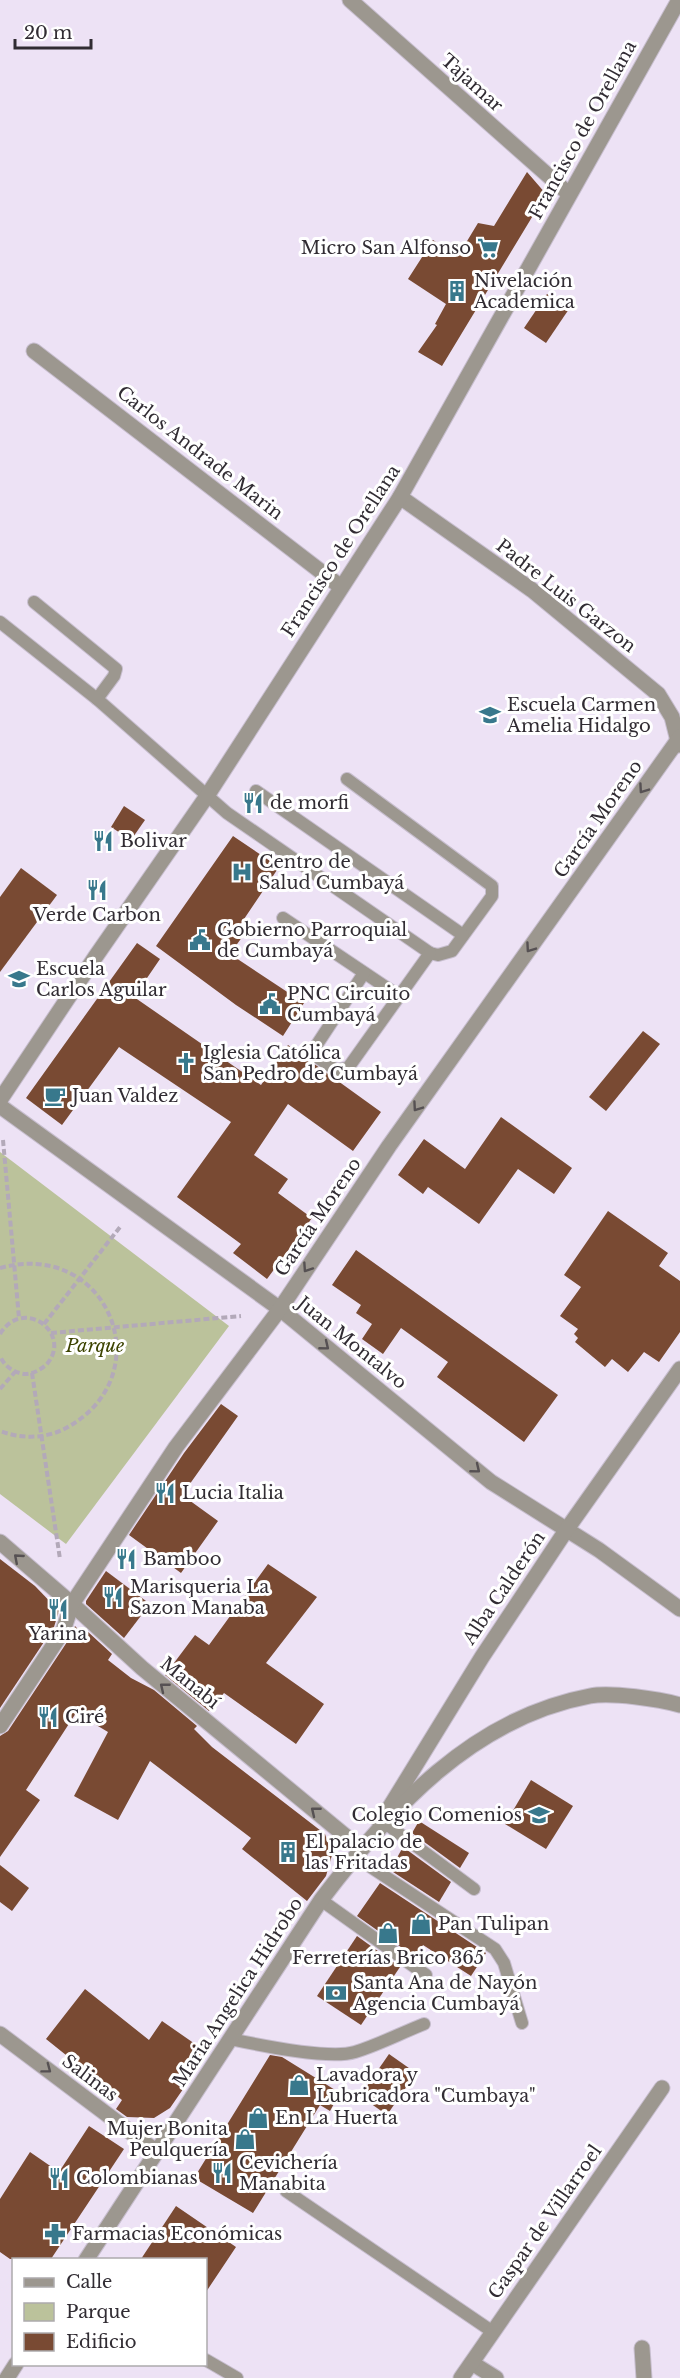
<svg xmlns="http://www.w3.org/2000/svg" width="680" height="2378" font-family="'Libre Baskerville',serif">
<rect width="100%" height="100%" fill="#ede2f5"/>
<path fill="#bbc29b" d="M0,1152l229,174 -163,218 -66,-50z"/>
<g fill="#794a33">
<path d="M527,172l19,22 -104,172 -24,-14 19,-27 -2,-1 11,-20 -38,-25 25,-39 25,16 20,-33 16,3z"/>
<path d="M547,294l22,15 -23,34 -22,-15z"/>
<path d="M124,806l21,14 -14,20 -20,-13z"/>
<path d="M233,836l46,31 -41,61 7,5 -15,21 74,49 -21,33 -47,-31 -80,-59z"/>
<path d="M21,868l36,27 -57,77v-75z"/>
<path d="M137,943l23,16 -26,38 127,88 27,-40 93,67 -28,39 -65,-47 -34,51 34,24 -10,14 34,25 -45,61 -34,-26 8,-9 -64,-47 54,-75 -112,-75 -57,78 -36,-27z"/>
<path d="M643,1031l17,13 -54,67 -17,-14z"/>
<path d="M501,1117l71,51 -18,26 -36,-25 -39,55 -51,-37 -5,7 -25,-19 26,-36 41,30z"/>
<path d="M608,1211l60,42 -9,13 21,15v51l-21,30 -15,-10 -16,20 -16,-13 -7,8 -30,-25 3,-4 -4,-4 4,-5 -18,-13 21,-29 -17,-12z"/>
<path d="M356,1250l202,145 -34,47 -87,-65 11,-15 -47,-34 -18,26 -21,-15 10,-15 -16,-11 5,-8 -29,-20z"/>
<path d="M221,1404l17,12 -56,79 36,26 -37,52 -52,-38 55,-82z"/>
<path d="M0,1559l35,27 24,25 -5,16 -54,81z"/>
<path d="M268,1564l49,33 -51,66 58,41 -28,40 -72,-51 -15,18 -44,-36 30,-40 14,10z"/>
<path d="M106,1571l44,33 -26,34 -38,-34v-3z"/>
<path d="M75,1626l12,13v-8l25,23 -4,6 23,18 23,12 43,36 -3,3 18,18 113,87 7,21 -6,21 -19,25 -65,-52 9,-11 -101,-77 -32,59 -44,-24 34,-64 -32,-19 -50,77 14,10 -40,57v-121l8,-5 63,-95z"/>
<path d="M531,1780l42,26 -27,43 -41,-25z"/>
<path d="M419,1821l50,32 -9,15 -48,-35z"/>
<path d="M403,1847l48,35 -12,20 -49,-32z"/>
<path d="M0,1865l29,23 -17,23 -12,-9z"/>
<path d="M380,1883l106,70 -15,23 -48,-31 -8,12 -58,-41z"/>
<path d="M357,1936l43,31 -39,58 -44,-29z"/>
<path d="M85,1989l64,51 13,-19 46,32 -38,55 -16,10 -27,-1 -11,-8 6,-9 -76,-61z"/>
<path d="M389,2054l27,19 -29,42 -27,-19z"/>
<path d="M270,2055l12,2 58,36 -10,18 -10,-6 -67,108 -59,-35z"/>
<path d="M89,2126l35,23 -73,110h-41l-10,-7v-53l30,-47 29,20z"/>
<path d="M176,2206l60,41 -30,45v-33h-65z"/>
</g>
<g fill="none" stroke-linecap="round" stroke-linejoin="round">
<defs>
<g id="service">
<path d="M34,602l82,67 -2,7 -17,23"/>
<path d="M0,622l97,77 130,114 203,140 8,2 14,-4 40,-55v-10l-145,-107"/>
<path d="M256,791l207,144"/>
<path d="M283,918l116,78"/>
<path d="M364,973l-50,76v6l22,15 12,-2 82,-115"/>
<path d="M385,1823l89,66"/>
<path d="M354,1856l141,93 9,14 18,60"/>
<path d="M321,1900l105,75"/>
<path d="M230,2039c29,6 99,21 125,13 23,-7 46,-19 69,-28"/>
<path d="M286,2191l207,141"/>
<path d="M206,2360l31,18"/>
</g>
<path id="pedestrian" d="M0,1106l280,203"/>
<g id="minor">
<path d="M350,0l219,194"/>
<path d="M34,351l307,236"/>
<path d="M400,497l132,93 126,104 14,23 7,28"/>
<path d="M280,1309l211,173 108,68 81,59"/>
<path d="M0,1542l72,62 70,64 218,180"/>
<path d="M0,1726l63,-95 9,-27 104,-157 104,-138 109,-163 291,-409"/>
<path d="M380,1823l102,-166 85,-128 113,-160"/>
<path d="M0,2034l157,118"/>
<path d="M642,2348l2,30"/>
<path d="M472,2363l24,15"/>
<path d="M461,2378l201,-290"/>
</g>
<g id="tertiary">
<path d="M0,1100l96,-144 111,-160 193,-299 279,-497"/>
<path d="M86,2260l235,-360c69,-91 151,-182 269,-204 21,-4 69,3 90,9"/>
<path d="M7,2378l9,-14"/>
</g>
</defs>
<use href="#service" stroke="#c7bece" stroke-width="14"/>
<use href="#pedestrian" stroke="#c7bece" stroke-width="17"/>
<use href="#minor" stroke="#c7bece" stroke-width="17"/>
<use href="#tertiary" stroke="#c7bece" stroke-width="17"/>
<g stroke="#b3a9b9" stroke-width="4" stroke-dasharray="6 3" stroke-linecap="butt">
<path d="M3,1140l16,178"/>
<path d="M0,1268c109,-30 163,108 66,160 -20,11 -45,11 -66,3"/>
<path d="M44,1324l76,-97"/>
<path d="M51,1333l190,-17"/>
<path d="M0,1334c24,-39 74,1 46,31 -6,5 -13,9 -21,9 -11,-1 -21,-8 -25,-18"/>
<path d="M32,1373l28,186"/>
<path d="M0,1389l15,-17"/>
</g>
<use href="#service" stroke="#9c978f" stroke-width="12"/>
<use href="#pedestrian" stroke="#9c978f" stroke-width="15"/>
<use href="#minor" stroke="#9c978f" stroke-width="15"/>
<use href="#tertiary" stroke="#9c978f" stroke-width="15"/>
</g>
<defs><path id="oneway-chevron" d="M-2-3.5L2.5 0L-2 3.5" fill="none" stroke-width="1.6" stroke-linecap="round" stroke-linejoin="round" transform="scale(1.5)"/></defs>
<g stroke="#565153">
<use href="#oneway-chevron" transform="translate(643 789) rotate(125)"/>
<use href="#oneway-chevron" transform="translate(530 948) rotate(125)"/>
<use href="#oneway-chevron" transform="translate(417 1107) rotate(125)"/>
<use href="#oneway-chevron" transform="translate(307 1268) rotate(124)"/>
<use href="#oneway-chevron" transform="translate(325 1346) rotate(39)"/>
<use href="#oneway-chevron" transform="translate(476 1469) rotate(39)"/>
<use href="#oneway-chevron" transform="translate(18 1558) rotate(-139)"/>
<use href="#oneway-chevron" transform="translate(164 1687) rotate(-141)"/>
<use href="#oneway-chevron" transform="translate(315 1811) rotate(-141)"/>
<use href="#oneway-chevron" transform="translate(47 2069) rotate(37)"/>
</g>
<defs>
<symbol id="supermarket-bare" viewBox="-9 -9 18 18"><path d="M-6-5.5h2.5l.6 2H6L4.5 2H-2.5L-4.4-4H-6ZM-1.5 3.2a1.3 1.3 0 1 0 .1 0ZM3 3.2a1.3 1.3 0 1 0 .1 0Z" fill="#38788c" stroke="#fff" stroke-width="2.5" paint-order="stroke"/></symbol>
<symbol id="building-bare" viewBox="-9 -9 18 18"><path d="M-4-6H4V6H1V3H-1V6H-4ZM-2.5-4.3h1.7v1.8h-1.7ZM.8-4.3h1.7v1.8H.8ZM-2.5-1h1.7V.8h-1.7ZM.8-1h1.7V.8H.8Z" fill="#38788c" stroke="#fff" stroke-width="2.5" paint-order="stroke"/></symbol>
<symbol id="school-bare" viewBox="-9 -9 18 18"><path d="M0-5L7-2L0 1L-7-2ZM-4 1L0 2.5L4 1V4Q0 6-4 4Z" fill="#38788c" stroke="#fff" stroke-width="2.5" paint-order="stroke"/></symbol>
<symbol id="restaurant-bare" viewBox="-9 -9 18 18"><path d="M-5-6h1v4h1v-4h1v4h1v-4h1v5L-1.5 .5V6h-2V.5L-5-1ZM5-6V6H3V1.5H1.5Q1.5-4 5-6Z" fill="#38788c" stroke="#fff" stroke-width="2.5" paint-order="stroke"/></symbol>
<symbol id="hospital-bare" viewBox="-9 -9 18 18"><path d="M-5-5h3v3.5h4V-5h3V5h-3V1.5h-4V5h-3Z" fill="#38788c" stroke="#fff" stroke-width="2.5" paint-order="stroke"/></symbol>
<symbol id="civic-bare" viewBox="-9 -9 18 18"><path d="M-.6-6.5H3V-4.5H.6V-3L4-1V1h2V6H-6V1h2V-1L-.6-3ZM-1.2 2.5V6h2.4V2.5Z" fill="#38788c" stroke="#fff" stroke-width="2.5" paint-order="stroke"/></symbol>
<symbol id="church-bare" viewBox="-9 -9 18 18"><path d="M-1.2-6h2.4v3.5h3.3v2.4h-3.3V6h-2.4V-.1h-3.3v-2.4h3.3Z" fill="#38788c" stroke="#fff" stroke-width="2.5" paint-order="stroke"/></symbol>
<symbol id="cafe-bare" viewBox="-9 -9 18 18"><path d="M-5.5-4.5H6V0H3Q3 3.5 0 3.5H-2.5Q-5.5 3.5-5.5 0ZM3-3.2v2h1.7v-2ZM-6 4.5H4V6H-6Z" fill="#38788c" stroke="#fff" stroke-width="2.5" paint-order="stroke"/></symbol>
<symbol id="shop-bare" viewBox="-9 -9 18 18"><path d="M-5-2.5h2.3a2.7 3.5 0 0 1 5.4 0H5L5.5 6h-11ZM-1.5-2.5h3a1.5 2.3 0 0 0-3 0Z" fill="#38788c" stroke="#fff" stroke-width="2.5" paint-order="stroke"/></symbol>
<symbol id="bank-bare" viewBox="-9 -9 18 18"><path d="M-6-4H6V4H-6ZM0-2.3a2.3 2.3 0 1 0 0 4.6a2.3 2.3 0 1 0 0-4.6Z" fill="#38788c" stroke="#fff" stroke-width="2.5" paint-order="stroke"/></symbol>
<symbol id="pharmacy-bare" viewBox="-9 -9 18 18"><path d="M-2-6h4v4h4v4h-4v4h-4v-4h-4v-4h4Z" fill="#38788c" stroke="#fff" stroke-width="2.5" paint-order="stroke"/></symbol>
</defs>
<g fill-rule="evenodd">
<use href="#supermarket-bare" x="473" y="233" width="30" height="30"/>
<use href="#building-bare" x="442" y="276" width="30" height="30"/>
<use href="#school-bare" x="475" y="700" width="30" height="30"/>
<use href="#restaurant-bare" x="238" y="788" width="30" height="30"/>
<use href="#restaurant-bare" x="88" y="826" width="30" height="30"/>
<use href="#hospital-bare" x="227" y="857" width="30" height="30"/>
<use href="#restaurant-bare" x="82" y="875" width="30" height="30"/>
<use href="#civic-bare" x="185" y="925" width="30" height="30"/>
<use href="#school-bare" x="4" y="964" width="30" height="30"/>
<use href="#civic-bare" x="255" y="989" width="30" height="30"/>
<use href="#church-bare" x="171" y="1048" width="30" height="30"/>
<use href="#cafe-bare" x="40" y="1081" width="30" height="30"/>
<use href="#restaurant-bare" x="150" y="1478" width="30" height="30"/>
<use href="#restaurant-bare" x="111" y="1544" width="30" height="30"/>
<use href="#restaurant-bare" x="98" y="1582" width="30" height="30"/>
<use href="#restaurant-bare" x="43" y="1594" width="30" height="30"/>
<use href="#restaurant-bare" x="33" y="1702" width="30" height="30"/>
<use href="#school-bare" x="524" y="1800" width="30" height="30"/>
<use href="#building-bare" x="273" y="1837" width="30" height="30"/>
<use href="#shop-bare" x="406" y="1909" width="30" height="30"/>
<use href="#shop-bare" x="373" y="1918" width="30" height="30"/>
<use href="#bank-bare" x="321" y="1978" width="30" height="30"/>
<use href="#shop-bare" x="284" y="2070" width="30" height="30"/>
<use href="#shop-bare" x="243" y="2103" width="30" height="30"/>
<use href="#shop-bare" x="230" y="2124" width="30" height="30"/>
<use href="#restaurant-bare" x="207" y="2158" width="30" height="30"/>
<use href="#restaurant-bare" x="44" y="2163" width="30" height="30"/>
<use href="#pharmacy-bare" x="40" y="2219" width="30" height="30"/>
</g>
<g text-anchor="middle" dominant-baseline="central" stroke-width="6" stroke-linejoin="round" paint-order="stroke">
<g font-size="18" fill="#312c33" stroke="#fff">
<text transform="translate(472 83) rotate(42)">Tajamar</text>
<text transform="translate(583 130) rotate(-61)">Francisco de Orellana</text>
<text transform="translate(200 453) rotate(38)">Carlos Andrade Marin</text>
<text transform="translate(341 551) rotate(-57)">Francisco de Orellana</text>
<text transform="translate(566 596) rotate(38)">Padre Luis Garzon</text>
<text transform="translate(598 819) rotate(-55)">García Moreno</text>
<text transform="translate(318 1217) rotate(-56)">García Moreno</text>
<text transform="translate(352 1343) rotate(39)">Juan Montalvo</text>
<text transform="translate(504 1588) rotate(-56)">Alba Calderón</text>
<text transform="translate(190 1683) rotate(39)">Manabí</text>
<text transform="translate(238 1992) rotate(-57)">Maria Angelica Hidrobo</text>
<text transform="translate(90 2078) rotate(37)">Salinas</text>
<text transform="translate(545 2222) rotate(-55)">Gaspar de Villarroel</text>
</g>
<g font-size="18" fill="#312c33" stroke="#fff" text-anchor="start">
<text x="471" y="248" text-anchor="end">Micro San Alfonso</text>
<text x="474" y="281">Nivelación<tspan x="474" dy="21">Academica</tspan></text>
<text x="507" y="705">Escuela Carmen<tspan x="507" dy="21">Amelia Hidalgo</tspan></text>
<text x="270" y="803">de morfi</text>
<text x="120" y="841">Bolivar</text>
<text x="259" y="862">Centro de<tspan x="259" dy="21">Salud Cumbayá</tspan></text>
<text x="97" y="915" text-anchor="middle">Verde Carbon</text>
<text x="217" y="930">Gobierno Parroquial<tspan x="217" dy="21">de Cumbayá</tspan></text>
<text x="36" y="969">Escuela<tspan x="36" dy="21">Carlos Aguilar</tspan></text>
<text x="287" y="994">PNC Circuito<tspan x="287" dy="21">Cumbayá</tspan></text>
<text x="203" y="1053">Iglesia Católica<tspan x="203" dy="21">San Pedro de Cumbayá</tspan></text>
<text x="72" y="1096">Juan Valdez</text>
<text x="182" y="1493">Lucia Italia</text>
<text x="143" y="1559">Bamboo</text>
<text x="130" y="1587">Marisqueria La<tspan x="130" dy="21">Sazon Manaba</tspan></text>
<text x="58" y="1634" text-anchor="middle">Yarina</text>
<text x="65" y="1717">Ciré</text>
<text x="522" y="1815" text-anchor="end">Colegio Comenios</text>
<text x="305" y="1842">El palacio de<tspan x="305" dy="21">las Fritadas</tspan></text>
<text x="438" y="1924">Pan Tulipan</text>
<text x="388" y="1958" text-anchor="middle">Ferreterías Brico 365</text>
<text x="353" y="1983">Santa Ana de Nayón<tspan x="353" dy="21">Agencia Cumbayá</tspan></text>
<text x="316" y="2075">Lavadora y<tspan x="316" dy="21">Lubricadora "Cumbaya"</tspan></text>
<text x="275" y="2118">En La Huerta</text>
<text x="228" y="2129" text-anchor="end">Mujer Bonita<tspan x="228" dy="21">Peulquería</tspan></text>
<text x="239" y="2163">Cevichería<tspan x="239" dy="21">Manabita</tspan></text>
<text x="76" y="2178">Colombianas</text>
<text x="72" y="2234">Farmacias Económicas</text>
</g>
<g font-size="18" font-style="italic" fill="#3c4300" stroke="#fff">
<text x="95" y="1346">Parque</text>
</g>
</g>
<rect x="12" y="2258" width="195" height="108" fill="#ffffff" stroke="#adabad" stroke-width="1.5"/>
<rect x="24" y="2278" width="30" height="9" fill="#9c978f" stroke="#adabad" stroke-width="1.5"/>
<text x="66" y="2288" font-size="18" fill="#312c33">Calle</text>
<rect x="24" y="2303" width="30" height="18" fill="#bbc29b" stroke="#adabad" stroke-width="1.5"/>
<text x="66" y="2318" font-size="18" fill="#312c33">Parque</text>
<rect x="24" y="2333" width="30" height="18" fill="#794a33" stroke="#adabad" stroke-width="1.5"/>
<text x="66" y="2348" font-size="18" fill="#312c33">Edificio</text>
<path d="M15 39v9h76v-9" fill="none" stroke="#312c33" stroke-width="3"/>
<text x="24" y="39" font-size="18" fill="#312c33" stroke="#ffffff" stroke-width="4.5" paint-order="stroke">20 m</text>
</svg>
